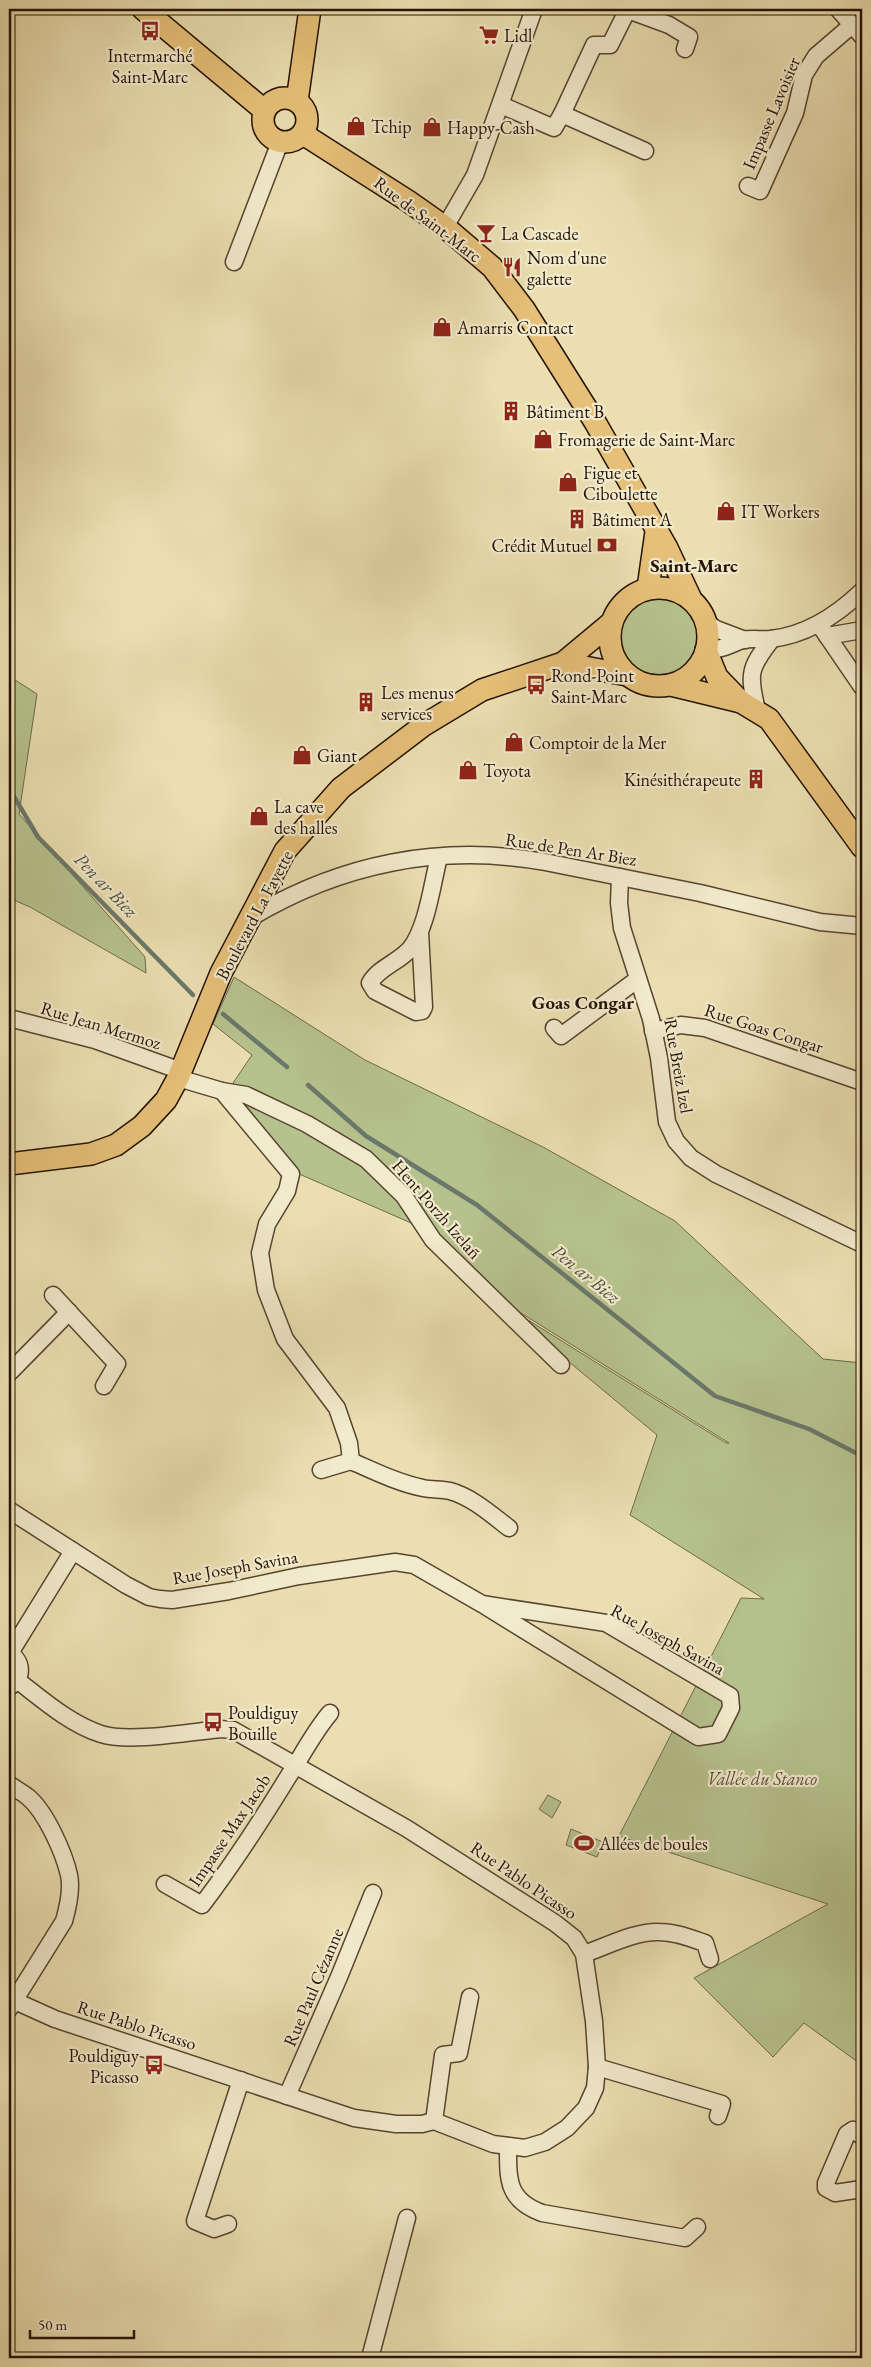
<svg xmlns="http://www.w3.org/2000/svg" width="871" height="2367" font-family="'EB Garamond',serif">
<rect width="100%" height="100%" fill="#ebdfb1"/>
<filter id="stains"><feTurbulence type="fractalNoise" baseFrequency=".004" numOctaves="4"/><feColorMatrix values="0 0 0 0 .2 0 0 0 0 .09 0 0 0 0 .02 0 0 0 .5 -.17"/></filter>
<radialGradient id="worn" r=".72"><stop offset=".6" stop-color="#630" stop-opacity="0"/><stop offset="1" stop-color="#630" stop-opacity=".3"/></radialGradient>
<g fill="#b6c28d" stroke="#6d6a4a">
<circle cx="658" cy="637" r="41"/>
<path d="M9,676l28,18 -18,120 126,143 1,16 -116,-66 -21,-9z"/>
<path d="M234,977l131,83 178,87 132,74 148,138 39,4v702l-58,-42 -31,34 -79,-79 134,-74 -209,-68 122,-238 23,1 -134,-84 27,-80 -166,-138 235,146h3l-240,-150 -46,-56 -146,-64 -56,-70 -8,-20 19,-28 -39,-31z"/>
<path d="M548,1795l13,7 -9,16 -13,-9z"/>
<path d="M571,1829l32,13 -6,15 -31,-12z"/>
</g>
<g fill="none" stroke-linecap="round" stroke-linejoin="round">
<g stroke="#6a786b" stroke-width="4.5">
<path d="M9,788l29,49 155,158"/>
<path d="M223,1014l64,53"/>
<path d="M308,1085l58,51 111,69 238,191 94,33 53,27"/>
</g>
<defs>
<g id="minor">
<path d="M628,9l-18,36h-16l-32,69 83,37"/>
<path d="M838,9l24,27"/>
<path d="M628,10l41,15 20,12 -4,12"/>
<path d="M501,105l53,23 8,-14"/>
<path d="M748,186l12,5 35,-78 9,-38 12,-19 36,-31"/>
<path d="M445,227l30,-52 59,-166"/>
<path d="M234,262l46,-120"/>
<path d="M706,622l10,7 29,11"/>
<path d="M819,624l43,63"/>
<path d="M827,636l35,-6"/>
<path d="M706,650c13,1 25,-6 37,-10 9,-2 19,0 28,-1 35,-4 66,-24 91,-48"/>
<path d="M757,710c-9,-36 -8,-42 15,-71"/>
<path d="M620,877l-1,26 3,25 29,91 8,39 8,64 9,19 15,17 25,16 146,70"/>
<path d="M250,918c90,-54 190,-75 295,-56l155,31 120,29 42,4"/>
<path d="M420,932l4,75 -2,4 -6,1 -41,-21 -5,-8c8,-15 29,-21 40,-34 17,-21 22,-65 29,-92"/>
<path d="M9,1018l86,22 86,31"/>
<path d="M554,1028l7,8 77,-57"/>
<path d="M653,1031l28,-6 24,3 157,54"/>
<path d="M178,1078l44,13 24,4 61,29 59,35 38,37 29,44 128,125"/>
<path d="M222,1091l69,83 -4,17 -20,33 -7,29 6,37 19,49 52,69 12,35 2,18 -30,9"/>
<path d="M53,1295l64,69 -13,22"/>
<path d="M9,1373l60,-61"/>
<path d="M351,1461c23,10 47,22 72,27 9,2 18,1 27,3 22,6 42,24 59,37"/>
<path d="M9,1510l117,75 23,12 11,2 12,1 57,-9 70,-15 96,-14 19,3 68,39 216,133 20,-3 13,-26 -1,-12 -124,-73 -124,-19"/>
<path d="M9,1653c14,8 15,26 0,34"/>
<path d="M10,1653l63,-102"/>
<path d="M9,1784c6,5 13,8 19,13 18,15 36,56 41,78 3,14 -1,32 -5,46l-55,88"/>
<path d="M165,1884l37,21c31,-41 59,-84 86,-128 14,-21 25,-44 42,-64"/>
<path d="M584,1954c23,-8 51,-23 75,-22 16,0 31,6 46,11l5,16"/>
<path d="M15,2001l40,18 299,99 42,6h26l12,-3 59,23 32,4 20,-6 22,-14 19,-20 9,-20 2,-21 -3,-46 -10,-67 -10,-16 -19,-15 -149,-95 -173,-98 -13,-1c-30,3 -92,14 -119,5 -31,-10 -58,-34 -84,-54"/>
<path d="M597,2067l125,37 -4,12"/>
<path d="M287,2096l52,-119 34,-84"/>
<path d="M434,2121l9,-66 16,-2 11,-56"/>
<path d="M862,2136l-9,-6 -6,4 -21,49v5l9,5 27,-4"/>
<path d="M508,2146c0,34 -1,54 34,67l143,25 12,-11"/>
<path d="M228,2224l-14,5 -19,-8 46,-141"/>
<path d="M370,2358l37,-140"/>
</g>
<g id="major">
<path d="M143,9l121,101"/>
<circle cx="285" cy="120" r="22"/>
<path d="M297,101l13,-92"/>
<path d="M303,134l105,67 37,26 47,40 32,42 71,113 72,126 23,49"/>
<circle cx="659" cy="637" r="49"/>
<path d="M648,588l8,-56"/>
<path d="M706,650l11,27 24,25"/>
<path d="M563,663l64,12"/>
<path d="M671,685l70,17 28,17 93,128"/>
<path d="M9,1164l82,-10 25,-9 26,-19 24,-26 12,-22 43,-105 64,-122 56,-63 83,-63 58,-35 81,-27 48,-40"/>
</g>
</defs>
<use href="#minor" stroke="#564531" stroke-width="19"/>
<use href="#major" stroke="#241206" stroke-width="24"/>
<use href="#minor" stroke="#f2eacc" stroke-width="16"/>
<use href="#major" stroke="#e6c078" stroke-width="21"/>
</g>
<defs>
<symbol id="bus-bare" viewBox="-9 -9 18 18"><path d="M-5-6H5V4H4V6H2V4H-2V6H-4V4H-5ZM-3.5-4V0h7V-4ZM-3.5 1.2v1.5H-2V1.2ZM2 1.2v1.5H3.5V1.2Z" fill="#8f2418" stroke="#f2eacc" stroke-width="2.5" paint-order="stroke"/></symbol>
<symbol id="supermarket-bare" viewBox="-9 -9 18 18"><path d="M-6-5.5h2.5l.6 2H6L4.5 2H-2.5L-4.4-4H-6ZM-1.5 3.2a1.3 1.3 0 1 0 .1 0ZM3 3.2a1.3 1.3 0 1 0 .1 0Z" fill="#8f2418" stroke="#f2eacc" stroke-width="2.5" paint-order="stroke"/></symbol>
<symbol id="shop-bare" viewBox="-9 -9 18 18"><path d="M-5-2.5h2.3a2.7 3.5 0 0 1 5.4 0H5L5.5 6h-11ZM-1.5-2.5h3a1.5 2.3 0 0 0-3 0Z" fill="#8f2418" stroke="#f2eacc" stroke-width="2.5" paint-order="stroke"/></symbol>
<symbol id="bar-bare" viewBox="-9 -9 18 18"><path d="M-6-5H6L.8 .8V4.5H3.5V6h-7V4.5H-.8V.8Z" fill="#8f2418" stroke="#f2eacc" stroke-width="2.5" paint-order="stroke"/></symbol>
<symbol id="restaurant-bare" viewBox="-9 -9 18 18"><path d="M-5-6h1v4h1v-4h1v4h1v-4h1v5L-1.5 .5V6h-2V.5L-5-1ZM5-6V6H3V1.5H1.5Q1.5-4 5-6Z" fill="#8f2418" stroke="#f2eacc" stroke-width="2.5" paint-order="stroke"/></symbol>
<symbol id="building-bare" viewBox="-9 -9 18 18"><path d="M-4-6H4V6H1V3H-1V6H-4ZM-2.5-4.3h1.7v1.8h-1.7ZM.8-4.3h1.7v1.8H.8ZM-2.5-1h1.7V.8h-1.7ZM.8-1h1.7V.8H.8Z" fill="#8f2418" stroke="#f2eacc" stroke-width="2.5" paint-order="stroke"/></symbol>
<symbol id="bank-bare" viewBox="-9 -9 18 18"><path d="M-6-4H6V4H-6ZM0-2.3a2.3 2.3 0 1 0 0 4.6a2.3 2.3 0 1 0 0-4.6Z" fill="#8f2418" stroke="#f2eacc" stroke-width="2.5" paint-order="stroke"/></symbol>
<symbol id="stadium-bare" viewBox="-9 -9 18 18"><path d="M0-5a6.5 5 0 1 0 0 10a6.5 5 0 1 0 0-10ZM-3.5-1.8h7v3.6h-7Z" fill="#8f2418" stroke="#f2eacc" stroke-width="2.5" paint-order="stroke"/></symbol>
</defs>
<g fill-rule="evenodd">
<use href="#bus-bare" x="136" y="17" width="28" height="28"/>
<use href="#supermarket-bare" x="475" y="21" width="28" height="28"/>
<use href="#shop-bare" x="342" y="112" width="28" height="28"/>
<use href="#shop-bare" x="418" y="113" width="28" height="28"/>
<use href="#bar-bare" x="472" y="219" width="28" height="28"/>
<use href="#restaurant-bare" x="498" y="253" width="28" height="28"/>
<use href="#shop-bare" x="428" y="313" width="28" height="28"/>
<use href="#building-bare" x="497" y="397" width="28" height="28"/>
<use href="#shop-bare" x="529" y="425" width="28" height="28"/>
<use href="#shop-bare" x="554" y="468" width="28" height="28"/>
<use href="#shop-bare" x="712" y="497" width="28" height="28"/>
<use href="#building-bare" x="563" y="505" width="28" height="28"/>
<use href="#bank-bare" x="593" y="531" width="28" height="28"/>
<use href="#bus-bare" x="522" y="671" width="28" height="28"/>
<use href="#building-bare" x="352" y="688" width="28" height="28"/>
<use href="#shop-bare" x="500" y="728" width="28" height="28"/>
<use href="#shop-bare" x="288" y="741" width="28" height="28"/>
<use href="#shop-bare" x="454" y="756" width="28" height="28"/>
<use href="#building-bare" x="742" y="765" width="28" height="28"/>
<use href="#shop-bare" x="245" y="802" width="28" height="28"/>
<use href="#bus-bare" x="199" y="1708" width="28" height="28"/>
<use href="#stadium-bare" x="570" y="1829" width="28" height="28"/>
<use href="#bus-bare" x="140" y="2051" width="28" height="28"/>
</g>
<g text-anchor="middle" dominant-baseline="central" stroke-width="4.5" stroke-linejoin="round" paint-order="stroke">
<g font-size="18" fill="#241206" stroke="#f2eacc" text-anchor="start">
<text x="504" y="35">Lidl</text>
<text x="150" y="55" text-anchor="middle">Intermarché<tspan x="150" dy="21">Saint-Marc</tspan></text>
<text x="371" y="126">Tchip</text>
<text x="447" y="127">Happy-Cash</text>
<text x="501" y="233">La Cascade</text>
<text x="527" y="257">Nom d'une<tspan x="527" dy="21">galette</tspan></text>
<text x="457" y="327">Amarris Contact</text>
<text x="526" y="411">Bâtiment B</text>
<text x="558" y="439">Fromagerie de Saint-Marc</text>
<text x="583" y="472">Figue et<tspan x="583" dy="21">Ciboulette</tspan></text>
<text x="741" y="511">IT Workers</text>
<text x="592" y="519">Bâtiment A</text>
<text x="592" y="545" text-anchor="end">Crédit Mutuel</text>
<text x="551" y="675">Rond-Point<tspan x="551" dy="21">Saint-Marc</tspan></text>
<text x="381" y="692">Les menus<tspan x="381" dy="21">services</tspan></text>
<text x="529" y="742">Comptoir de la Mer</text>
<text x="317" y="755">Giant</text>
<text x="483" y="770">Toyota</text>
<text x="741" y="779" text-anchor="end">Kinésithérapeute</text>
<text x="274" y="806">La cave<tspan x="274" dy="21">des halles</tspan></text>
<text x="228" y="1712">Pouldiguy<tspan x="228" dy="21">Bouille</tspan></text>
<text x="599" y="1843">Allées de boules</text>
<text x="139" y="2055" text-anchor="end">Pouldiguy<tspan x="139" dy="21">Picasso</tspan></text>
</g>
<g font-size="18" fill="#241206" stroke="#f2eacc">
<text transform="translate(771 113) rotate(-67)">Impasse Lavoisier</text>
<text transform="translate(428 219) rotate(37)">Rue de Saint-Marc</text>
<text transform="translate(571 849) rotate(9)">Rue de Pen Ar Biez</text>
<text transform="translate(254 915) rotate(-62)">Boulevard La Fayette</text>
<text transform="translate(101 1025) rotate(17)">Rue Jean Mermoz</text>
<text transform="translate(764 1028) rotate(18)">Rue Goas Congar</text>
<text transform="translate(679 1066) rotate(80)">Rue Breiz Izel</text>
<text transform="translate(437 1209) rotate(49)">Hent Porzh Izelañ</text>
<text transform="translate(235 1567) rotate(-10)">Rue Joseph Savina</text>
<text transform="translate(668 1639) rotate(29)">Rue Joseph Savina</text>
<text transform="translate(229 1830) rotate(-56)">Impasse Max Jacob</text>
<text transform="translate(524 1880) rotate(34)">Rue Pablo Picasso</text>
<text transform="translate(313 1987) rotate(-67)">Rue Paul Cézanne</text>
<text transform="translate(137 2025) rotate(18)">Rue Pablo Picasso</text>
</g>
<g font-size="18" font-style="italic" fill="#575035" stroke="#f2eacc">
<text x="762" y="1778">Vallée du Stanco</text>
</g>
<g font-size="19" font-weight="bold" fill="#241206" stroke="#f2eacc">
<text x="694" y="565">Saint-Marc</text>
<text x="583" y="1002">Goas Congar</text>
</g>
<g font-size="19" font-style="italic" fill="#4d4e41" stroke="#f2eacc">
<text transform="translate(106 885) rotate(46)">Pen ar Biez</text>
<text transform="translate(586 1274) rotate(39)">Pen ar Biez</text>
</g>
</g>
<rect width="871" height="2367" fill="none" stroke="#ebdfb1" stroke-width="30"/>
<rect x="10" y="10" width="851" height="2347" fill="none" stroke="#241206" stroke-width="2.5"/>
<rect x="15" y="15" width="841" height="2337" fill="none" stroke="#241206"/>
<path d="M30 2330v8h104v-8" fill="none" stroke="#241206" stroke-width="2.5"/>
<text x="38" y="2330" font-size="15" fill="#241206" stroke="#f2eacc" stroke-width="4" paint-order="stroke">50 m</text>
<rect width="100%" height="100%" filter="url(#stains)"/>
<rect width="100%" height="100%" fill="url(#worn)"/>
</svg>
